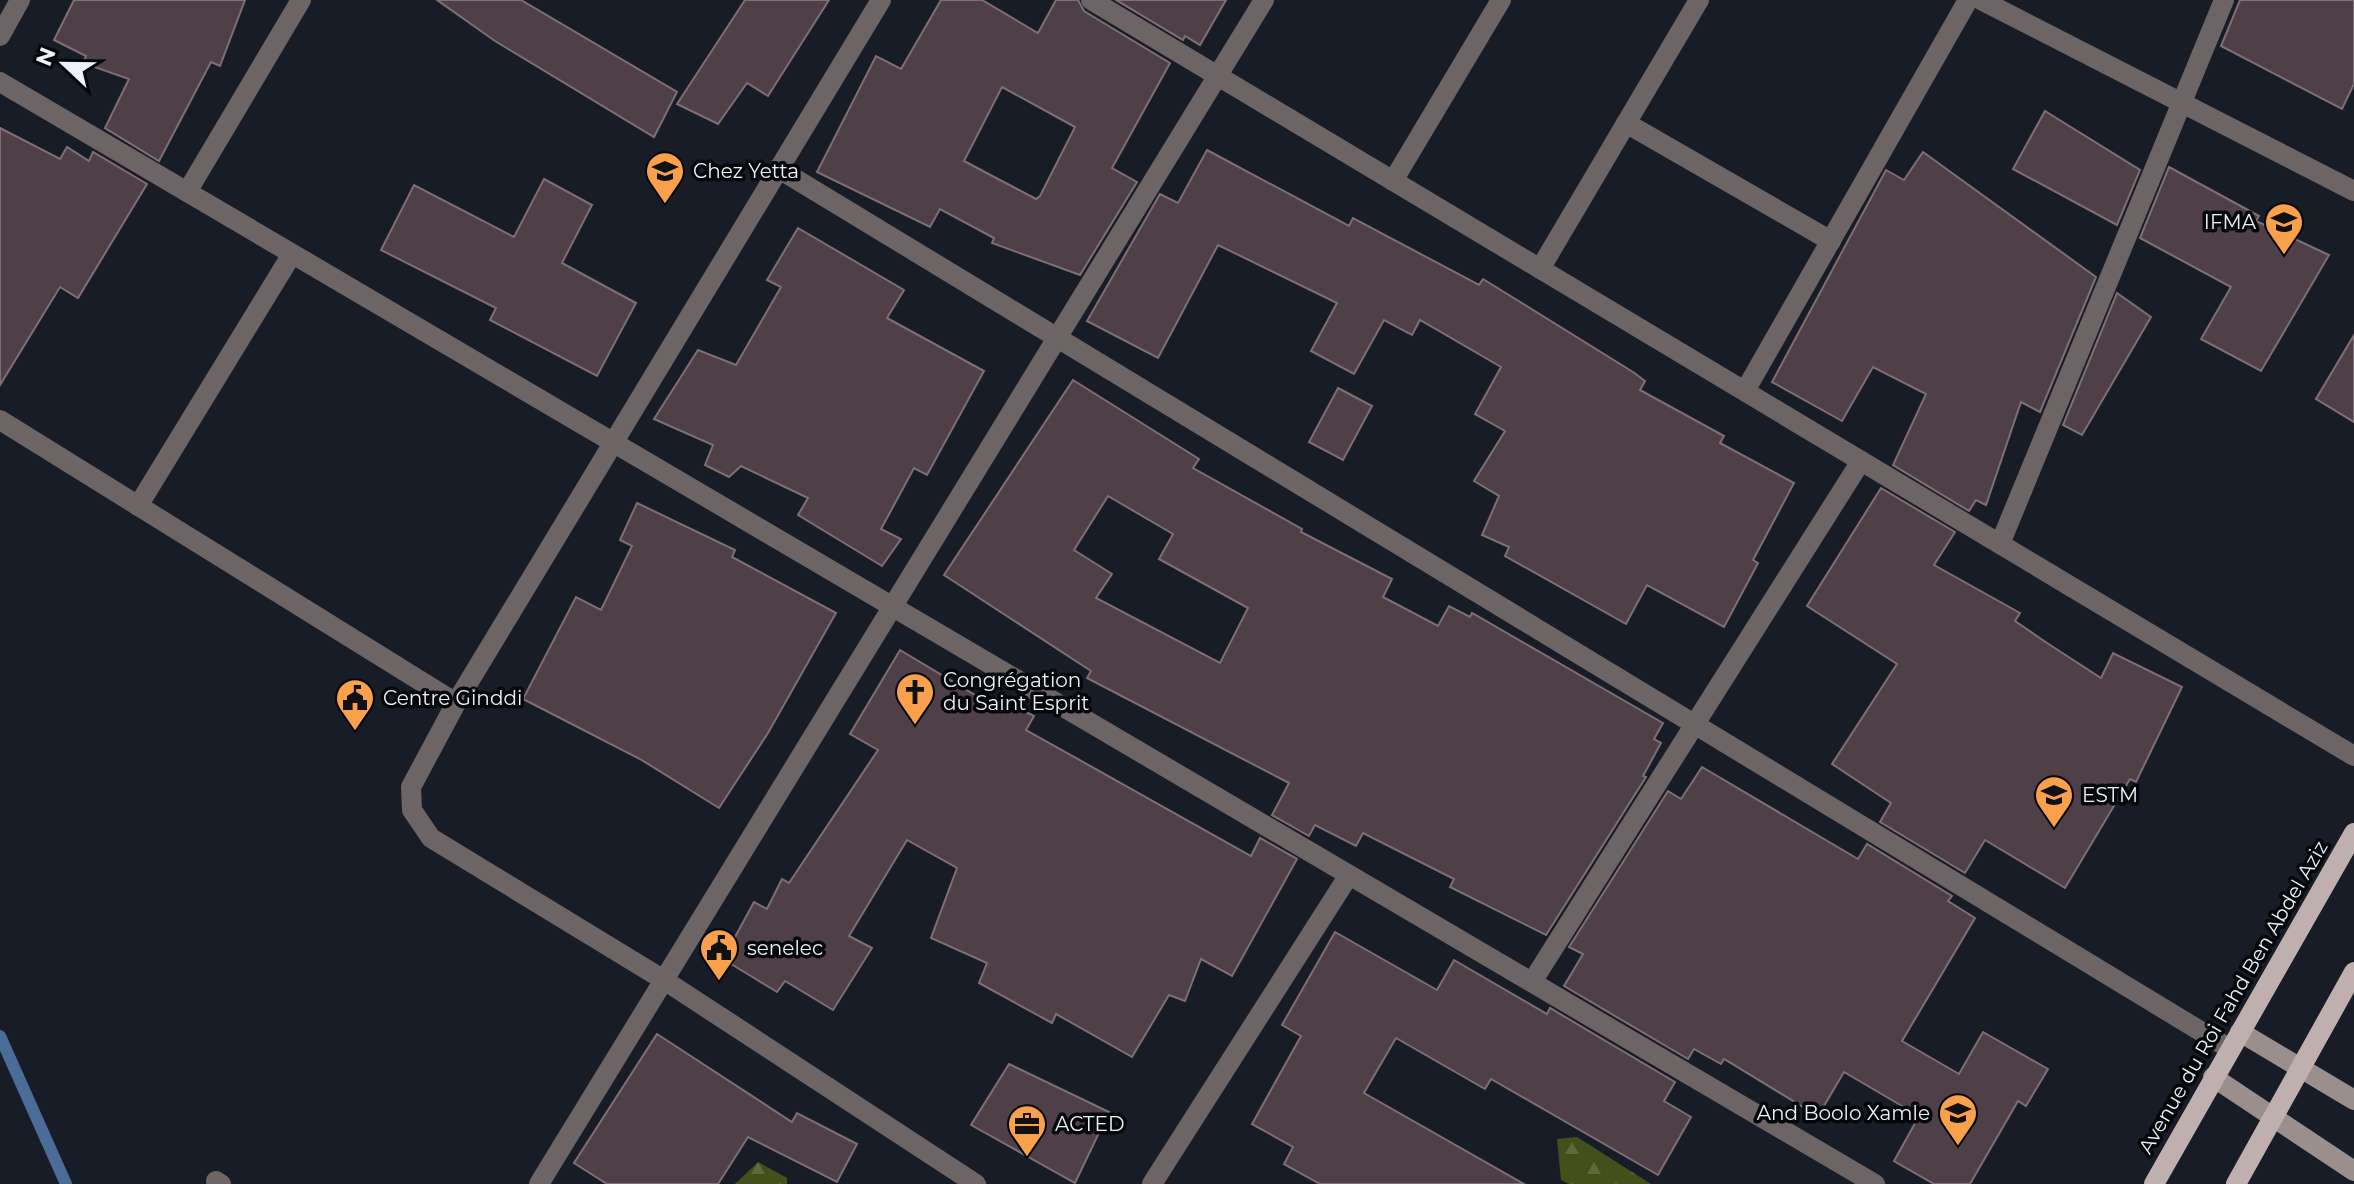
<svg xmlns="http://www.w3.org/2000/svg" width="2354" height="1184" font-family="Montserrat,sans-serif">
<defs>
<pattern id="forest-firs" width="22" height="20" patternUnits="userSpaceOnUse" patternTransform="scale(2)"><rect width="22" height="20" fill="#44501a"/><path d="M5 1l3.5 6h-7zM16 11l3.5 6h-7z" fill="#5f6a3c"/></pattern>
</defs>
<rect width="100%" height="100%" fill="#181c27"/>
<g fill="url(#forest-firs)">
<path d="M1577,1137l74,47h-82l-8,-4 -4,-41z"/>
<path d="M758,1162l29,16v6h-52z"/>
</g>
<g fill="none" stroke-linecap="round" stroke-linejoin="round">
<path stroke="#4a6c97" stroke-width="12" d="M0,1036l66,148"/>
</g>
<g fill="#4e4046" stroke="#7e6f76" stroke-width="2" fill-rule="evenodd">
<path d="M74,0h171l-25,66 -9,-4 -52,99 -54,-33 24,-49 -46,-16 3,-7 -32,-16z"/>
<path d="M437,0h84l156,92 -23,45 -159,-96z"/>
<path d="M745,0h84l-61,96 -21,-13 -29,41 -41,-20z"/>
<path d="M941,0h41l56,33 18,-33h22l6,11 86,52 -58,105 25,14 -57,93 -88,-32 2,-5 -54,-29 -10,18 -113,-55 59,-116 25,13zM1002,87l73,40 -35,69 -4,3 -72,-38z"/>
<path d="M1116,0h110l-26,45 -15,-9 -2,4z"/>
<path d="M2240,0h114v84l-12,25 -121,-63z"/>
<path d="M2045,111l95,59 -23,55 -104,-56z"/>
<path d="M0,128l60,31 7,-12 22,14 4,-9 54,32 -69,114 -18,-11 -60,98z"/>
<path d="M1207,150l142,76 4,-8 126,67 4,-6 150,93 12,9 -5,9 84,46 -4,7 74,40 -41,77 5,3 -34,64 -77,-42 -21,39 -121,-68 4,-9 -27,-12 17,-39 -25,-15 31,-50 -30,-17 26,-47 -81,-47 -8,15 -28,-15 -30,54 -43,-23 26,-48 -119,-58 -60,113 -71,-37 73,-127 18,9z"/>
<path d="M1923,152l173,125 -56,135 -19,-10 -35,103 -10,-5 -7,11 -76,-46 33,-71 -53,-27 -31,54 -70,-39 114,-212 18,10z"/>
<path d="M2169,167l90,49 -3,5 73,34 -68,116 -60,-32 30,-52 -91,-49z"/>
<path d="M544,179l48,26 -30,58 74,40 -39,73 -107,-56 6,-12 -115,-58 33,-65 100,52z"/>
<path d="M798,228l106,62 -17,28 97,53 -57,104 -13,-7 -33,61 20,10 -19,27 -84,-51 10,-17 -67,-32 -12,11 -24,-12 8,-20 -59,-26 44,-69 38,15 45,-78 -14,-7z"/>
<path d="M2117,293l34,24 -69,118 -19,-10z"/>
<path d="M2354,335v87l-38,-23z"/>
<path d="M1073,380l126,79 -6,9 109,61 -1,3 91,47 -9,18 55,29 11,-20 21,11 2,-4 191,110 -9,16 7,4 -18,33 3,1 -100,158 -96,-48 4,-8 -91,-46 -7,13 -41,-21 -6,11 -37,-21 17,-32 -202,-105 4,-7 -147,-96zM1108,496l65,38 -14,25 89,49 -28,55 -124,-65 16,-24 -38,-24z"/>
<path d="M1338,388l34,18 -29,54 -34,-18z"/>
<path d="M1881,488l74,44 -21,33 86,48 -5,8 32,22 54,35 12,-25 69,34 -46,95 -6,-3 -65,109 -80,-48 -20,33 -85,-51 11,-19 -59,-39 65,-100 -90,-58z"/>
<path d="M637,503l98,47 -3,7 104,56 -68,120 -49,75 -79,-49 -117,-60 53,-102 25,13 31,-64 -12,-6z"/>
<path d="M900,650l92,55 4,-8 38,19 -8,14 225,126 9,-18 37,21 -65,117 -31,-17 -16,42 -16,-6 -37,62 -76,-43 -4,9 -73,-40 8,-20 -56,-25 26,-70 -50,-28 -58,96 23,12 -39,62 -48,-29 -8,11 -54,-33 31,-57 13,7 15,-30 7,4 89,-133 -28,-16z"/>
<path d="M1702,767l156,92 9,-15 85,52 -4,5 27,17 -73,123 57,33 24,-42 65,37 -22,37 -8,-5 -48,83h-36l-40,-23 25,-45 -75,-44 -26,44 -94,-57 -3,5 -27,-15 -6,10 -124,-73 19,-32 -14,-7 99,-156 13,8z"/>
<path d="M1335,932l102,58 17,-30 93,54 3,-6 125,74 -11,19 27,16 -33,58 -167,-96 -6,10 -89,-51 -32,55 160,91h-204l-36,-20 9,-17 -41,-23 49,-88 -19,-11z"/>
<path d="M657,1034l135,88 5,-9 60,31 -20,38 -89,-45 -30,47h-111l-33,-21z"/>
<path d="M1009,1064l100,48 -34,71 -104,-58z"/>
</g>
<g fill="none" stroke-linecap="round" stroke-linejoin="round">
<g stroke="#6d6565" stroke-width="20">
<path d="M881,0l-425,703 -45,84 1,23 19,28 233,142 312,204"/>
<path d="M1091,0l1263,756"/>
<path d="M1981,0l373,191"/>
<path d="M0,36l20,-36"/>
<path d="M0,82l1875,1102"/>
<path d="M1626,123l205,118"/>
<path d="M779,169l1451,880"/>
<path d="M1393,181l108,-181"/>
<path d="M187,192l114,-192"/>
<path d="M1540,269l159,-269"/>
<path d="M1745,391l223,-391"/>
<path d="M0,420l456,283"/>
<path d="M138,506l154,-252"/>
<path d="M2000,544l224,-544"/>
<path d="M1532,982l329,-521"/>
<path d="M216,1181l5,3"/>
<path d="M539,1184l725,-1184"/>
<path d="M1152,1184l197,-309"/>
</g>
<g stroke="#9b8f8e" stroke-width="20">
<path d="M2240,1032l114,68"/>
<path d="M2213,1077l141,94"/>
</g>
<g stroke="#bfafaf" stroke-width="20">
<path d="M2154,1184l200,-351"/>
<path d="M2236,1184l118,-212"/>
</g>
</g>
<defs>
<symbol id="school-pin" viewBox="-11 -11 22 30"><path d="M0 17L-7.5 6A9.5 9.5 0 1 1 7.5 6Z" fill="#f9a04c" stroke="#06070b"/><path d="M0-5L7-2L0 1L-7-2ZM-4 1L0 2.5L4 1V4Q0 6-4 4Z" fill="#111"/></symbol>
<symbol id="university-pin" viewBox="-11 -11 22 30"><path d="M0 17L-7.5 6A9.5 9.5 0 1 1 7.5 6Z" fill="#f9a04c" stroke="#06070b"/><path d="M0-5L7-2L0 1L-7-2ZM-4 1L0 2.5L4 1V4Q0 6-4 4Z" fill="#111"/></symbol>
<symbol id="church-pin" viewBox="-11 -11 22 30"><path d="M0 17L-7.5 6A9.5 9.5 0 1 1 7.5 6Z" fill="#f9a04c" stroke="#06070b"/><path d="M-1.2-6h2.4v3.5h3.3v2.4h-3.3V6h-2.4V-.1h-3.3v-2.4h3.3Z" fill="#111"/></symbol>
<symbol id="civic-pin" viewBox="-11 -11 22 30"><path d="M0 17L-7.5 6A9.5 9.5 0 1 1 7.5 6Z" fill="#f9a04c" stroke="#06070b"/><path d="M-.6-6.5H3V-4.5H.6V-3L4-1V1h2V6H-6V1h2V-1L-.6-3ZM-1.2 2.5V6h2.4V2.5Z" fill="#111"/></symbol>
<symbol id="office-pin" viewBox="-11 -11 22 30"><path d="M0 17L-7.5 6A9.5 9.5 0 1 1 7.5 6Z" fill="#f9a04c" stroke="#06070b"/><path d="M-6-3h4V-5.5h4V-3h4V5H-6ZM-1-4.5V-3h2v-1.5ZM-6 0V1H6V0Z" fill="#111"/></symbol>
</defs>
<g fill-rule="evenodd">
<use href="#school-pin" x="643" y="149" width="44" height="60"/>
<use href="#university-pin" x="2262" y="200" width="44" height="60"/>
<use href="#church-pin" x="893" y="670" width="44" height="60"/>
<use href="#civic-pin" x="333" y="676" width="44" height="60"/>
<use href="#university-pin" x="2032" y="773" width="44" height="60"/>
<use href="#civic-pin" x="697" y="926" width="44" height="60"/>
<use href="#school-pin" x="1936" y="1091" width="44" height="60"/>
<use href="#office-pin" x="1005" y="1102" width="44" height="60"/>
</g>
<g text-anchor="middle" dominant-baseline="central" stroke-width="7" stroke-linejoin="round" paint-order="stroke">
<g font-size="20" fill="#eef1f9" stroke="#06070b" text-anchor="start">
<text x="693" y="171">Chez Yetta</text>
<text x="2256" y="222" text-anchor="end">IFMA</text>
<text x="943" y="680">Congrégation<tspan x="943" dy="23">du Saint Esprit</tspan></text>
<text x="383" y="698">Centre Ginddi</text>
<text x="2082" y="795">ESTM</text>
<text x="747" y="948">senelec</text>
<text x="1930" y="1113" text-anchor="end">And Boolo Xamle</text>
<text x="1055" y="1124">ACTED</text>
</g>
<g font-size="20" fill="#eef1f9" stroke="#06070b">
<text transform="translate(2233 997) rotate(-60)">Avenue du Roi Fahd Ben Abdel Aziz</text>
</g>
</g>
<g transform="translate(64 64) rotate(292)" stroke="#06070b" stroke-width="6" paint-order="stroke">
<path d="M0-6L14 30L0 20L-14 30Z" fill="#eef1f9"/>
<text y="-12" font-size="22" font-weight="bold" text-anchor="middle" fill="#eef1f9">N</text>
</g>
</svg>
